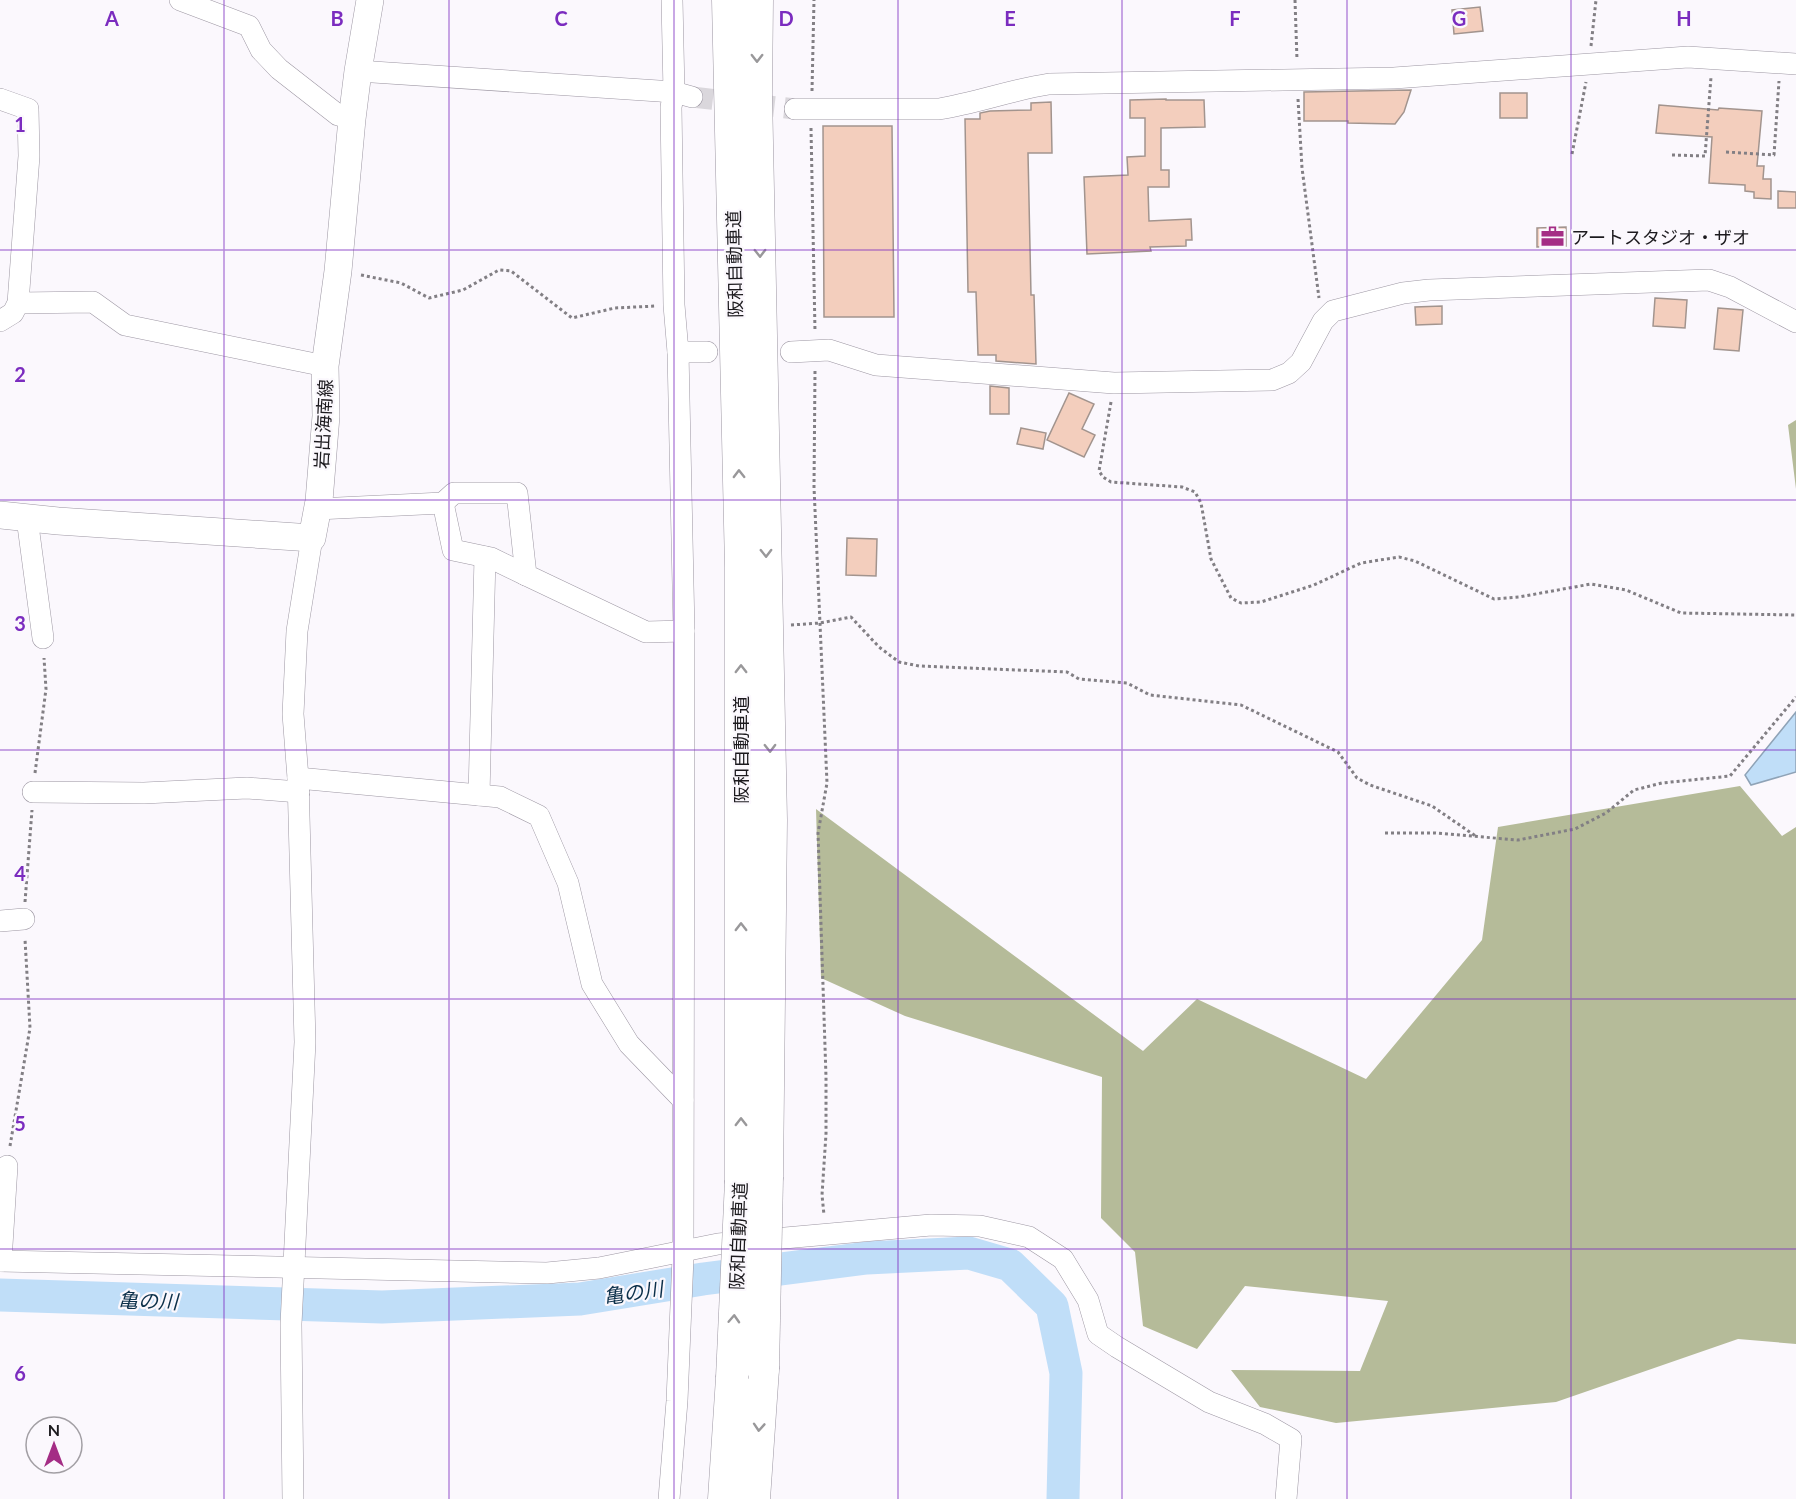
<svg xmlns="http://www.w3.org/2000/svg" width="1796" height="1499" font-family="Lato,'Noto Sans JP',sans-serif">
<rect width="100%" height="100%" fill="#fbf8fd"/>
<g fill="#b5bb99">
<path d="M1796,420v69l-8,-64z"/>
<path d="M1740,786l42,50 14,-9v517l-58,-5 -182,63 -220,21 -76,-16 -29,-37 129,1 28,-70 -143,-15 -48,63 -54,-23 -8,-74 -34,-34 1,-141 -197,-61 -84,-38 -5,-169 327,242 54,-52 169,80 116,-139 16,-113z"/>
</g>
<path fill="#c0def8" stroke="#8fa3b7" stroke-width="1.5" d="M1796,712v60l-45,13 -6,-10z"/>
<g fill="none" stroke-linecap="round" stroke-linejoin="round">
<path stroke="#c0def8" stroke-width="33" d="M0,1295l382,12 198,-8 123,-20 164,-21 102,-5 41,12 42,41 14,67 -3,126"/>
</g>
<g fill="#f3cebd" stroke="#a2948e" stroke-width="1.5">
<path d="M1480,7l3,24 -29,3 -2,-24z"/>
<path d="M1411,90l-7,22 -9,12 -47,-1v-2h-44v-29z"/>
<rect x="1500" y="93" width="27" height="25"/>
<path d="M1166,99v1h38l1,27 -44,1v42h8v17h-21l1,34 42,-2 1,21h-6v6l-36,1 1,4 -64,3 -3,-77 44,-2 -1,-18 18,-1v-38h-15v-18z"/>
<path d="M1051,102l1,51h-24l3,142h3l2,69 -40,-3v-6h-18l-2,-63h-8l-3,-173h15v-6l10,-2 41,-1v-7z"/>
<path d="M1659,105l59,5 1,-2 43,3 -5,55h7l-1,13h8v20l-17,-1v-6l-9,-1v-6l-36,-2 3,-46 -56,-4z"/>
<path d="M823,126h69l2,191h-70z"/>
<path d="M1778,191l18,1v16h-18z"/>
<path d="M1566,227v19l-29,1v-19z"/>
<path d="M1655,298l32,2 -2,28 -32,-2z"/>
<path d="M1442,306v18l-26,1 -1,-18z"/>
<path d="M1718,308l25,2 -4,41 -25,-2z"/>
<path d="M990,386l19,2v26h-19z"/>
<path d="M1069,393l25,11 -12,25 13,6 -11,22 -37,-17z"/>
<path d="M1021,428l25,5 -3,16 -26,-5z"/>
<path d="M847,538l30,1 -1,37 -30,-1z"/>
</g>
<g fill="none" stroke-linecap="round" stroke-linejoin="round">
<path stroke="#dad7dc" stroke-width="21" stroke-dasharray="21 10" stroke-linecap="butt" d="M692,97l103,12"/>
<defs>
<g id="minor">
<path d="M180,0l69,26 12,24 18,19 59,46 14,4"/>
<path d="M358,71l316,21 18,5"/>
<path d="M0,99l28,10 1,47 -11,147 -5,10 -13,8"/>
<path d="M795,109h144c37,-6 72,-19 110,-25l345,-6 294,-21 108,7"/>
<path d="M18,303l75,-1 32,23 200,41"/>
<path d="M678,352h29"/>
<path d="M791,352l38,-2 47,15 238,18 158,-3 17,-7 12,-11 22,-41 10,-10 70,-18 26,-3 280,-10 21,7 66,35"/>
<path d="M443,503l10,47 38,8 35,17"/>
<path d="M317,509l126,-6 11,-10h63l9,82 120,57 38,-1"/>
<path d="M27,518l16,120"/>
<path d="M298,778l202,19 39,19 29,67 24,101 37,60 54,56"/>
<path d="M33,792l111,1 103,-5 52,4"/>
<path d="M479,795l6,-238"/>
<path d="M0,921l24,-2"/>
<path d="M0,1261l547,12 52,-5 119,-24 213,-19 49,1 49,11 34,22 25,41 10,34 19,13 92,55 56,22 26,15 -5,60"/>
<path d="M1,1261l6,-95"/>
<path d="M293,1499l-2,-175 14,-282 -7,-264 -5,-64 4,-83 15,-93"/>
<path d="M669,1499l8,-98 6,-144 1,-626 -6,-279 -4,-47 -3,-198 3,-15 -2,-92"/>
</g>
<path id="major" d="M0,515l58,6 254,17 7,-37 7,-85 -1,-50 13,-95 14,-152 6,-48 12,-71"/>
<g id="highway">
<path d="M728,0l13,567v614"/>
<path d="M757,0l-1,94 15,726 -4,357"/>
<path d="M724,1499l8,-121"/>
<path d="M754,1499l9,-130"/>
</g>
</defs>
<use href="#minor" stroke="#9d97a3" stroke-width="22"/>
<use href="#major" stroke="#9d97a3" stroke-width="28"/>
<use href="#highway" stroke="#9d97a3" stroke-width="33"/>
<g stroke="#827f84" stroke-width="3" stroke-dasharray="3 3" stroke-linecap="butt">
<path d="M1295,0l2,60"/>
<path d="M1591,46l5,-46"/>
<path d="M812,91l2,-91"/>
<path d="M1298,99l4,69 17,130"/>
<path d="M811,128l4,203"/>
<path d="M1726,152l48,3 5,-74"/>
<path d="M1572,154l14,-72"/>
<path d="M1672,155l33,1 6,-79"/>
<path d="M361,275l40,8 28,15 34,-8 36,-20 12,1 61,47 43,-10 41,-2"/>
<path d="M815,371l-1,116 13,296 -9,50 8,244v57l-4,61 2,20"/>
<path d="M1111,402l-12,69 4,6 8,5 71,5 13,5 6,11 10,56 20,39 10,5 20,-1 53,-17 47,-22 38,-6 16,4 79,38 25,-2 72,-13 35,6 55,23 115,2"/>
<path d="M791,625l29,-2 31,-6 28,30 20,15 20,4 148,6 12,7 48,4 23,12 91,10 97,47 19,26 13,7 62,21 45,31"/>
<path d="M35,773l11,-84 -2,-31"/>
<path d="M1385,833h50l83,7 57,-11 31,-16 28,-23 28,-7 68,-7 66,-79"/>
<path d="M25,902l7,-92"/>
<path d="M10,1146l20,-118 -5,-89"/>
</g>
<use href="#minor" stroke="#fff" stroke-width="21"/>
<use href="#major" stroke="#fff" stroke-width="27"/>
<use href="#highway" stroke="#fff" stroke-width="32"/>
<defs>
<g id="highway-bridge">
<path d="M763,1369l4,-192"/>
<path d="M732,1378l9,-197"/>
</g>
</defs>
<use href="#highway-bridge" stroke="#9d97a3" stroke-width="33" stroke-linecap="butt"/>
<use href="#highway-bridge" stroke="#fff" stroke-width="32"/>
</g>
<defs><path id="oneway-chevron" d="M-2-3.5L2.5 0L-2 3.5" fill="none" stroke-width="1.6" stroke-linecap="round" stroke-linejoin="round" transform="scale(1.5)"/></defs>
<g stroke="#99989a">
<use href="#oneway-chevron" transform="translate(757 58) rotate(90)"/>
<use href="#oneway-chevron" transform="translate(760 253) rotate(89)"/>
<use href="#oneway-chevron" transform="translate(739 474) rotate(-91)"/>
<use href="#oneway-chevron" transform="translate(766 553) rotate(89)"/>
<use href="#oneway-chevron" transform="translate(741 669) rotate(-90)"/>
<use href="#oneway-chevron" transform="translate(770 748) rotate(89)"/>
<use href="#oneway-chevron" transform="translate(741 927) rotate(-90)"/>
<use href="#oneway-chevron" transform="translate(741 1122) rotate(-90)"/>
<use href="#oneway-chevron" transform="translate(734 1319) rotate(-87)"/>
<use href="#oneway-chevron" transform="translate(759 1427) rotate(94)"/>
</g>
<path fill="none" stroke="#7b2cbf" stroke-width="1.5" stroke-opacity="0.55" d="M224,0v1499M449,0v1499M674,0v1499M898,0v1499M1122,0v1499M1347,0v1499M1571,0v1499M0,250h1796M0,500h1796M0,750h1796M0,999h1796M0,1249h1796"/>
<defs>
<symbol id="office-bare" viewBox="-9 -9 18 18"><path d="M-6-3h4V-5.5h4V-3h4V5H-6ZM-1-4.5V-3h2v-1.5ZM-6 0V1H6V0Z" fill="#a42d85" stroke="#fbf8fd" stroke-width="2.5" paint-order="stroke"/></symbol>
</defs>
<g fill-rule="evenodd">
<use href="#office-bare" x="1536" y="220" width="33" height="33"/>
</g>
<g text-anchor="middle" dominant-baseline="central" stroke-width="4.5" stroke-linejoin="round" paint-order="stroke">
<g font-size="18" fill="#1c1a1e" stroke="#fbf8fd" text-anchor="start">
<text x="1571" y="237">アートスタジオ・ザオ</text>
</g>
<g font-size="18" fill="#1c1a1e" stroke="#fbf8fd">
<text transform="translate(734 264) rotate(-91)">阪和自動車道</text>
<text transform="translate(323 424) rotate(-87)">岩出海南線</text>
<text transform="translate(741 750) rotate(-90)">阪和自動車道</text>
<text transform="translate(738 1236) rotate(-88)">阪和自動車道</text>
</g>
<g font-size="20" font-style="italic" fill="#0c304a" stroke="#fbf8fd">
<text transform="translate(633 1292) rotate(-8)">亀の川</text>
<text transform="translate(148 1300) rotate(2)">亀の川</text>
</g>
</g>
<g font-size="20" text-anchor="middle" font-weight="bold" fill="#7b2cbf" stroke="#fbf8fd" stroke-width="4.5" stroke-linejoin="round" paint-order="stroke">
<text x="112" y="26">A</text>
<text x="337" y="26">B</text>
<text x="561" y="26">C</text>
<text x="786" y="26">D</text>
<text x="1010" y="26">E</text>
<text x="1235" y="26">F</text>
<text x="1459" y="26">G</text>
<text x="1684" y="26">H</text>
<text x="20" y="132">1</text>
<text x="20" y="382">2</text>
<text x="20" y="631">3</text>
<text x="20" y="881">4</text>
<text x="20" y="1131">5</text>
<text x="20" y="1381">6</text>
</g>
<g transform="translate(54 1445)"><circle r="28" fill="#fbf8fd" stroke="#a29fa4" stroke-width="1.5"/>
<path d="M0-4.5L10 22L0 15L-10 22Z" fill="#a42d85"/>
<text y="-9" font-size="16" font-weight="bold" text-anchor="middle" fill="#1c1a1e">N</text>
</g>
</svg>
